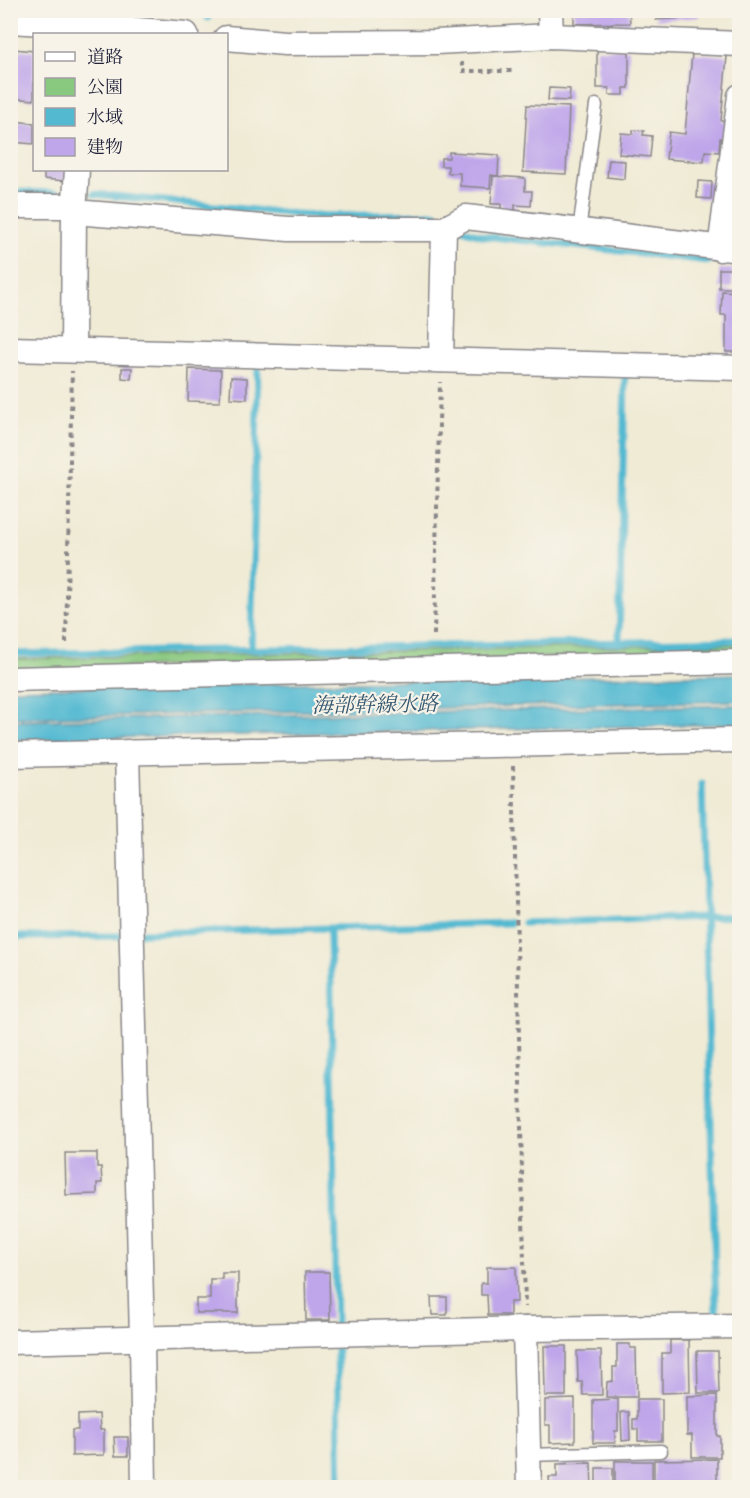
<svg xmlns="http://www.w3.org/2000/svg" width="750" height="1498" font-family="Cardo,'Noto Serif JP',serif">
<rect width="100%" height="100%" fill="#f7f3e8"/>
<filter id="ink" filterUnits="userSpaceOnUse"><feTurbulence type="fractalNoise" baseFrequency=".0167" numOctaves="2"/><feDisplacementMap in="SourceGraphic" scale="12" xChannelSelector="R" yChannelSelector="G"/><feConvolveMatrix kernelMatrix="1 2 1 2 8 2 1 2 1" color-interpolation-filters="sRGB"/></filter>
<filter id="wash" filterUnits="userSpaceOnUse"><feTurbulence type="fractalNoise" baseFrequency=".008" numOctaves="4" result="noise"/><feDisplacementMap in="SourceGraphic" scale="24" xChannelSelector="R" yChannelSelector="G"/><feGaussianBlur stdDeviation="1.35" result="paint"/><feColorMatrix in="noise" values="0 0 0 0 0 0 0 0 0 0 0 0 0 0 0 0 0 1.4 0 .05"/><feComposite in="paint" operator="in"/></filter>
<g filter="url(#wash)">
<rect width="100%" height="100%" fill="#f0ebd5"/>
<path fill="#89c87f" stroke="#56755d" stroke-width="1.5" d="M740,644l-1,9 -728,17 -1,-11z"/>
<g fill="#53b9d1" stroke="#3a6e86" stroke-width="1.5">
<path d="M740,674l-1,27 -728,17 -1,-29z"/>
<path d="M740,705l-1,19 -729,16 1,-19z"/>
</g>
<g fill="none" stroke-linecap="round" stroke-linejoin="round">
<g stroke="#53b9d1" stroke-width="7">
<path d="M208,18l1,-8"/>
<path d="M10,192l47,1"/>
<path d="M94,194l222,22 120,-2"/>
<path d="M462,229l22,7 225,25"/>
<path d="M738,265h2"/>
<path d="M619,643l6,-264"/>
<path d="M251,650l7,-284"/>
<path d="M10,654l730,-14"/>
<path d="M702,784l14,529"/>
<path d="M524,923l216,-7"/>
<path d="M330,929l6,396"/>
<path d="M142,933l368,-10"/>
<path d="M10,937l110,-1"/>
<path d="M337,1350l3,138"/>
</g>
</g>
<g id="blocks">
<g fill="#bfa6ea">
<path d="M574,10h55l1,13 -56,1z"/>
<path d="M655,10h44v7l-43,3z"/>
<path d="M14,49l20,2v49l-24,-2z"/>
<path d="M597,49h32v39h-5v7h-15v-7h-12z"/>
<path d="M692,53l35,3 -6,65h5l-1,17h-5l-1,14 -14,-1 -1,11 -38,-3 3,-27 16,2z"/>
<path d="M549,88l21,1 -1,12 -21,-1z"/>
<path d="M527,105l42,2 -3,67 -43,-2z"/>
<path d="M10,121l24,2v21l-24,-2z"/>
<path d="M633,130l11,1 -1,4 9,1 -2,21 -31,-3 2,-21 12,1z"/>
<path d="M449,152l50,3 -1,21 -7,-1 -1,13 -30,-2v-13h-12v-7h-7v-8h8z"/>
<path d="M609,160l16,1 -1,18 -17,-2z"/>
<path d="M44,170h22l-1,11 -21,-2z"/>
<path d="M493,176l32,2v13h7l-1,15 -16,-1v6l-14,-1v-6h-10z"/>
<path d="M698,181l14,1 -1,17 -14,-1z"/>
<path d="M719,269h14l-1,19h-13z"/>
<path d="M722,291l18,1v60h-14v-37h-5z"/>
<path d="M122,368h10l-1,11 -9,-1z"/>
<path d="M189,369l32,1 -1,32 -32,-1z"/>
<path d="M231,377l16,1v21l-17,-1z"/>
<path d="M65,1153h32v14h4l1,16h-5v11l-31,1z"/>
<path d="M487,1267h29l1,35h-7v13h-22l-1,-20h-6v-12h6z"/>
<path d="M305,1272h24l1,48h-24z"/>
<path d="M222,1273h16v40h-42v-14h14v-20h12z"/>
<path d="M431,1297h16v18h-15z"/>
<path d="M670,1340h19l1,52 -28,1v-40h8z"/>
<path d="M617,1344h13v4h6l1,49h-31l1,-15 6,-1v-14h4z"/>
<path d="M544,1346h22v50h-21z"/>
<path d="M577,1351h24l1,44h-19l-1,-13h-4z"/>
<path d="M697,1351h21l1,42h-21z"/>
<path d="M717,1395v41h3v21h-28v-22h-5v-39z"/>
<path d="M575,1399v43l-25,1v-18h-5v-25z"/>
<path d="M618,1399v32h-3v12h-22v-43z"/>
<path d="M637,1399h25v42h-24v-12h-5v-10h4z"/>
<path d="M621,1412h8l1,28 -8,1z"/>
<path d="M99,1414l1,16h4v25l-32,1v-26h6v-15z"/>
<path d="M114,1437h14v19h-13z"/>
<path d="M717,1459v29h-63v-28z"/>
<rect x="615" y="1461" width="37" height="27"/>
<path d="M591,1463l1,25h-42l-1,-11h8v-13z"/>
<rect x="596" y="1468" width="17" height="20"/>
</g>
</g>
</g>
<g filter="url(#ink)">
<use href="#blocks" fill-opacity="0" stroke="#898688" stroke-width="1.5"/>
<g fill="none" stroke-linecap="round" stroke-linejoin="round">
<defs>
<g id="lane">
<path d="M579,231l17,-126"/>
<path d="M528,1455l133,-4"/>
</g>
<g id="street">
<path d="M550,10l1,26"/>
<path d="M10,21l67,4 109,9"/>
<path d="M226,38l59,5 151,-1 115,-6 189,8"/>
<path d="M10,206h64"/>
<path d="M74,212l215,17h155l22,-12 274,33"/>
<path d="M720,249l20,-153"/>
<path d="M10,349l730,19"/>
<path d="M73,350l1,-138 3,-42"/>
<path d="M441,360l3,-131"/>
<path d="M10,679l730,-17"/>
<path d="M127,752l15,587 2,149"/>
<path d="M10,755l730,-15"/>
<path d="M525,1329l4,159"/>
<path d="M10,1342l515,-13 215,-3"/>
</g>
</defs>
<use href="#lane" stroke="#898688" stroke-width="15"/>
<use href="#street" stroke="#898688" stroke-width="27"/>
<g stroke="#898688" stroke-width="4" stroke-dasharray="4.5 4.5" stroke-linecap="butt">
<path d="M462,62v9h54"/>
<path d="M434,635l6,-253"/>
<path d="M66,643l6,-272"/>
<path d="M513,766l12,541"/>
</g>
<use href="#lane" stroke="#fff" stroke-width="12"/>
<use href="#street" stroke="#fff" stroke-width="24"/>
</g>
</g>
<g text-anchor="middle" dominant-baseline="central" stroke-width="4.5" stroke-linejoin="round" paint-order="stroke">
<g font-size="21" font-style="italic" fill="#335770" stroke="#f7f3e8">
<text transform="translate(375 705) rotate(-1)">海部幹線水路</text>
</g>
</g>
<rect width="750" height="1498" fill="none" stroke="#f7f3e8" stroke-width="36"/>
<rect x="33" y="33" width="195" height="138" fill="#f7f3e8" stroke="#a29fa3" stroke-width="1.5"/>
<rect x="45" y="52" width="30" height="9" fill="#ffffff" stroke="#a29fa3" stroke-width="1.5"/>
<text x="87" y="63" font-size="18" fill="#22223b">道路</text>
<rect x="45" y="78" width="30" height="18" fill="#89c87f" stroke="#a29fa3" stroke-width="1.5"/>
<text x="87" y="93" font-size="18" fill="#22223b">公園</text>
<rect x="45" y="108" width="30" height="18" fill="#53b9d1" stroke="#a29fa3" stroke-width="1.5"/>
<text x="87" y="123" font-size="18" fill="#22223b">水域</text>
<rect x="45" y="138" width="30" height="18" fill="#bfa6ea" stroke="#a29fa3" stroke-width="1.5"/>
<text x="87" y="153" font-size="18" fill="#22223b">建物</text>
</svg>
